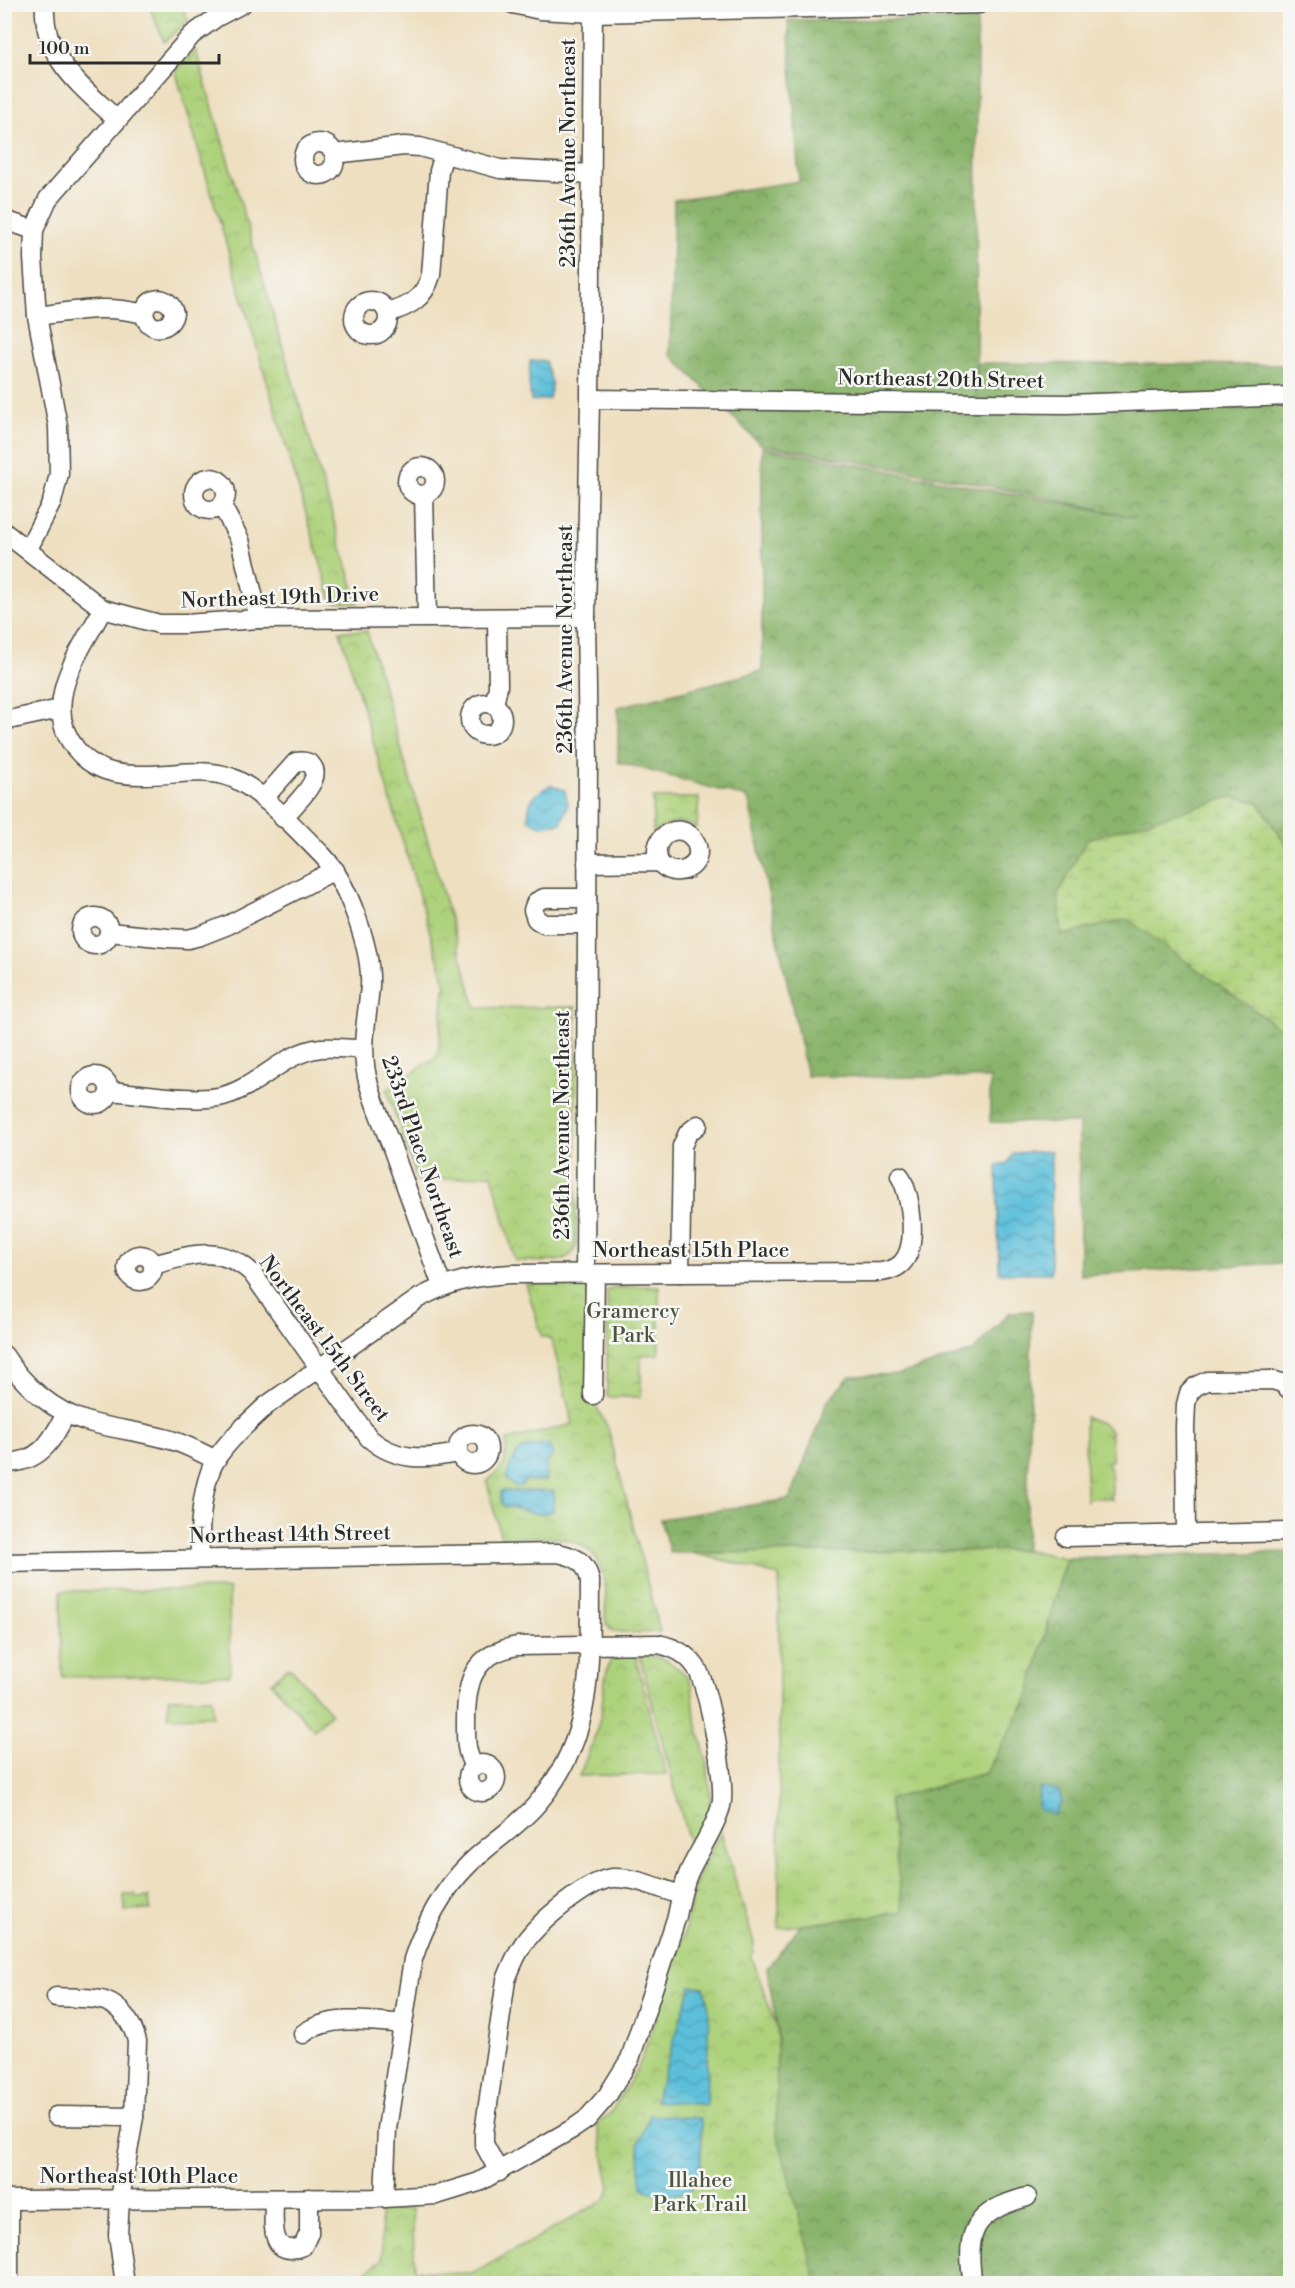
<svg xmlns="http://www.w3.org/2000/svg" width="1295" height="2288" font-family="'Libre Bodoni',serif">
<defs>
<pattern id="grass-tufts" width="24" height="20" patternUnits="userSpaceOnUse" patternTransform="scale(1.5)"><rect width="24" height="20" fill="#aed27c"/><path d="M3 7l-1-3M5 7V3M7 7l1-3M15 17l-1-3M17 17v-4M19 17l1-3" fill="none" stroke="#96b46b"/></pattern>
<pattern id="forest-crowns" width="20" height="18" patternUnits="userSpaceOnUse" patternTransform="scale(1.5)"><rect width="20" height="18" fill="#8ab46c"/><path d="M2 6a3 3 0 1 1 6 0M12 15a3 3 0 1 1 6 0" fill="none" stroke="#719359"/></pattern>
<pattern id="wetland-marsh" width="20" height="14" patternUnits="userSpaceOnUse" patternTransform="scale(1.5)"><rect width="20" height="14" fill="#aed27c"/><path d="M1 5h8M5 5V1M11 12h8M15 12V8" fill="none" stroke="#96b46b"/></pattern>
<pattern id="park-crowns" width="20" height="18" patternUnits="userSpaceOnUse" patternTransform="scale(1.5)"><rect width="20" height="18" fill="#aed27c"/><path d="M2 6a3 3 0 1 1 6 0M12 15a3 3 0 1 1 6 0" fill="none" stroke="#96b46b"/></pattern>
<pattern id="water-waves" width="16" height="10" patternUnits="userSpaceOnUse" patternTransform="scale(1.5)"><rect width="16" height="10" fill="#5cbfda"/><path d="M0 5q4-4 8 0t8 0" fill="none" stroke="#4c9bb1"/></pattern>
</defs>
<rect width="100%" height="100%" fill="#f6f6f2"/>
<filter id="ink" filterUnits="userSpaceOnUse"><feTurbulence type="fractalNoise" baseFrequency=".0167" numOctaves="2"/><feDisplacementMap in="SourceGraphic" scale="12" xChannelSelector="R" yChannelSelector="G"/><feConvolveMatrix kernelMatrix="1 2 1 2 8 2 1 2 1" color-interpolation-filters="sRGB"/></filter>
<filter id="wash" filterUnits="userSpaceOnUse"><feTurbulence type="fractalNoise" baseFrequency=".008" numOctaves="4" result="noise"/><feDisplacementMap in="SourceGraphic" scale="24" xChannelSelector="R" yChannelSelector="G"/><feGaussianBlur stdDeviation="1.35" result="paint"/><feColorMatrix in="noise" values="0 0 0 0 0 0 0 0 0 0 0 0 0 0 0 0 0 1.4 0 .05"/><feComposite in="paint" operator="in"/></filter>
<g filter="url(#wash)">
<rect width="100%" height="100%" fill="#eedfc0"/>
<g fill="url(#grass-tufts)" stroke="#6c7e54" stroke-width="1.5">
<path d="M1085,1417c10,4 23,6 26,17l-2,1 2,2 1,24 -4,1v6h3l1,26 -2,2 2,4 -3,-2h-20l-3,3z"/>
<path d="M1026,1550l40,8 -38,140 -42,75 -97,26 15,113 -125,16v-352l-35,-11 -53,-12z"/>
</g>
<g fill="url(#forest-crowns)" stroke="#5a704c" stroke-width="1.5">
<path d="M977,19l-1,397 1,-53 313,2v486l-32,-49 -196,133 65,-16 157,112 6,-1v238l-9,-5 -201,12 -1,-152 -89,-1v-44l-183,-2 -59,-278 -130,-36v-55l144,-36v-224l373,70 -160,-34 -215,-39 -90,-90 4,-154 125,-19 -11,-161z"/>
<path d="M1032,1311l-6,239 -356,3 -10,-34 130,-20 37,-97 23,-26 50,-2 73,-23 37,-39z"/>
<path d="M1290,1552v731h-473l-41,-153 1,-101 -10,-61 34,-43 102,-13 -14,-113 97,-26 42,-75 38,-140z"/>
</g>
<path fill="url(#wetland-marsh)" stroke="#6c7e54" stroke-width="1.5" d="M1231,797l27,5 32,49v179l-6,1 -157,-112 -65,16 -4,-41 29,-55z"/>
<g fill="url(#park-crowns)" stroke="#6c7e54" stroke-width="1.5">
<path d="M149,5h33l6,16 -24,21z"/>
<path d="M196,51l162,552 -26,-1 -157,-532z"/>
<path d="M340,631h27l109,377 100,-1v240c-7,21 -43,13 -61,14l-23,-87 -74,8 -31,-92 51,-35 6,-66h3z"/>
<path d="M653,798h46l-2,30c-17,-9 -30,-6 -44,6z"/>
<path d="M526,1284l62,1 4,114 16,29 52,204c-10,0 -43,3 -50,-3 -7,-6 -4,-19 -4,-27 0,-74 -50,-65 -105,-64l-14,-56 17,-17 3,-25 66,-16 -21,-83 -5,-4h-5z"/>
<path d="M659,1286v68l-18,1v42h-34v-106l8,-4z"/>
<path d="M635,1654l31,120 -87,2c8,-19 16,-37 21,-58 4,-19 3,-49 14,-63z"/>
<path d="M639,1654l19,3 10,4 19,15 5,10 3,31 12,45 5,45 -22,39z"/>
<path d="M286,1668h5l40,45 -17,17 -43,-47z"/>
<path d="M721,1832l33,111 -2,14 25,72 -1,101 41,153 -471,1 36,-24 -1,-49 31,-2 3,61 57,4 134,-75 4,-12 -13,-63 14,-12 27,-44 43,-122 17,-71z"/>
<path d="M124,1894h11l1,4 13,-1 1,13 -25,1z"/>
</g>
<g fill="#aed27c" stroke="#6c7e54" stroke-width="1.5">
<path d="M229,1589l1,86 -168,2 -1,-86z"/>
<path d="M168,1698h44l1,18 -45,1z"/>
</g>
<g fill="url(#water-waves)" stroke="#447582" stroke-width="1.5">
<path d="M530,361h15l7,22 -3,16 -18,2 -2,-20z"/>
<path d="M550,785l15,5 3,16 -7,17 -20,3 -13,-6c1,-22 3,-23 22,-35z"/>
<path d="M1051,1151v122h-52l-2,-108 11,-2 5,-10z"/>
<path d="M548,1444l4,8v5c-10,7 -4,14 -7,24h-22l-1,5h-8l-7,-6c0,-10 7,-23 14,-31z"/>
<path d="M501,1491h53l-1,20c-20,8 -29,-4 -49,-4l-3,-7z"/>
<path d="M1047,1788l12,3 3,12 -8,12 -16,-6 1,-20z"/>
<path d="M691,1986l13,1 5,21 -3,97 -51,-4z"/>
<path d="M650,2115l51,3c0,25 4,52 -10,73 -19,5 -31,6 -49,-3l-4,-44z"/>
</g>
</g>
<g filter="url(#ink)">
<g fill="none" stroke-linecap="round" stroke-linejoin="round">
<defs>
<g id="minor">
<path d="M45,4c-3,55 37,82 72,116"/>
<path d="M513,4l27,6 53,3 386,-9"/>
<circle cx="319" cy="159" r="16"/>
<path d="M334,154l70,-8 16,1 80,22 91,5"/>
<path d="M4,220l30,10"/>
<circle cx="371" cy="318" r="17"/>
<path d="M388,313c22,-7 36,-14 43,-38l8,-104 5,-17"/>
<path d="M37,316c39,-5 69,-12 107,-2 4,19 27,17 30,-1 -5,-19 -27,-18 -30,1"/>
<path d="M590,399l477,5 223,-8"/>
<circle cx="421" cy="481" r="14"/>
<circle cx="210" cy="494" r="16"/>
<path d="M424,495l3,122"/>
<path d="M222,506l18,34 19,79"/>
<path d="M4,532l99,77 56,15h26l74,-5 327,-2"/>
<path d="M28,549l24,-47 7,-28 -1,-48 -21,-110 -4,-58 1,-28 14,-31 144,-164 25,-18 25,-13"/>
<path d="M103,609c-23,42 -64,95 -27,140 17,21 38,26 64,26 30,1 62,-8 90,2 30,11 70,56 93,79 25,27 49,93 47,130 -3,34 -11,65 -1,99 6,20 14,40 22,60 17,47 34,94 51,141"/>
<circle cx="486" cy="719" r="16"/>
<path d="M494,705l4,-18 -1,-69"/>
<path d="M4,721l56,-12"/>
<path d="M263,799l33,-37c7,-1 13,-1 17,5 9,14 -21,40 -30,51"/>
<path d="M587,863l72,-1c16,20 47,5 37,-19 -12,-25 -48,-9 -37,19"/>
<circle cx="95" cy="931" r="14"/>
<path d="M586,924h-42l-8,-5 -3,-9 3,-8 8,-4h43"/>
<path d="M109,932l59,6 20,1 12,-3 28,-11 107,-55"/>
<circle cx="95" cy="1090" r="14"/>
<path d="M109,1091c31,2 85,12 114,5 35,-9 61,-44 98,-48 14,-1 28,1 41,1"/>
<circle cx="140" cy="1268" r="13"/>
<path d="M153,1265c37,-10 67,-21 99,8l117,165c26,23 56,22 88,15"/>
<path d="M680,1273l2,-127 6,-13 10,-8"/>
<path d="M585,1274l3,-512 -2,-145 4,-218 3,-395"/>
<path d="M4,1355c19,30 49,57 85,67 27,8 57,10 85,19 15,5 28,12 42,19"/>
<path d="M593,1395l2,-121"/>
<circle cx="473" cy="1449" r="15"/>
<path d="M4,1463c36,0 47,-21 62,-49"/>
<path d="M1186,1535l-1,-107 1,-24 3,-11 7,-7 11,-5 65,-1 10,3 8,7"/>
<path d="M1066,1537l224,-5"/>
<path d="M200,1559c-1,-29 1,-74 16,-100 13,-20 34,-38 51,-54l152,-107c32,-17 56,-22 92,-24l370,-2c8,-1 15,-3 21,-9 17,-18 9,-68 -2,-87"/>
<path d="M4,1563l554,-10c18,4 28,8 32,28 -1,84 6,156 -54,224 -20,23 -47,39 -68,60 -27,27 -43,58 -55,94l-26,170 -3,69"/>
<circle cx="482" cy="1778" r="14"/>
<path d="M56,1997c14,1 36,0 49,4 17,6 28,24 32,40l-3,76 -14,82 -2,36 7,49"/>
<path d="M303,2034c26,-20 69,-13 100,-10"/>
<path d="M56,2116l78,1"/>
<path d="M499,2172l-15,-28v-12l22,-152c5,-13 10,-26 18,-37 15,-21 64,-63 89,-65 23,-1 47,11 68,17"/>
<path d="M274,2199c0,21 -6,61 29,47l6,-13v-35"/>
<path d="M4,2200l380,-2 53,-3 42,-13 95,-54 13,-9 20,-23 23,-37 47,-143c3,-15 6,-30 12,-44 10,-22 26,-43 32,-66 6,-20 -13,-122 -25,-139 -9,-13 -22,-20 -38,-23l-141,2c-44,8 -51,35 -51,75 0,16 -1,31 8,45"/>
<path d="M9,2200v84"/>
<path d="M973,2284c-9,-54 2,-73 54,-87"/>
</g>
</defs>
<use href="#minor" stroke="#484641" stroke-width="21"/>
<use href="#minor" stroke="#fff" stroke-width="18"/>
</g>
</g>
<g text-anchor="middle" dominant-baseline="central" stroke-width="5" stroke-linejoin="round" paint-order="stroke">
<g font-size="21" fill="#2b2b2b" stroke="#f6f6f2">
<text transform="translate(569 153) rotate(-90)">236th Avenue Northeast</text>
<text transform="translate(941 380) rotate(1)">Northeast 20th Street</text>
<text transform="translate(280 598) rotate(-2)">Northeast 19th Drive</text>
<text transform="translate(566 639) rotate(-90)">236th Avenue Northeast</text>
<text transform="translate(563 1125) rotate(-90)">236th Avenue Northeast</text>
<text transform="translate(422 1157) rotate(71)">233rd Place Northeast</text>
<text x="691" y="1251">Northeast 15th Place</text>
<text transform="translate(324 1339) rotate(53)">Northeast 15th Street</text>
<text transform="translate(290 1535) rotate(-1)">Northeast 14th Street</text>
<text x="139" y="2177">Northeast 10th Place</text>
</g>
<g font-size="21" fill="#4c553f" stroke="#f6f6f2">
<text x="633" y="1312">Gramercy<tspan x="633" dy="24">Park</tspan></text>
<text x="700" y="2181">Illahee<tspan x="700" dy="24">Park Trail</tspan></text>
</g>
</g>
<rect width="1295" height="2288" fill="none" stroke="#f6f6f2" stroke-width="24"/>
<path d="M30 54v9h189v-9" fill="none" stroke="#2b2b2b" stroke-width="3"/>
<text x="39" y="54" font-size="18" fill="#2b2b2b" stroke="#f6f6f2" stroke-width="4.5" paint-order="stroke">100 m</text>
</svg>
